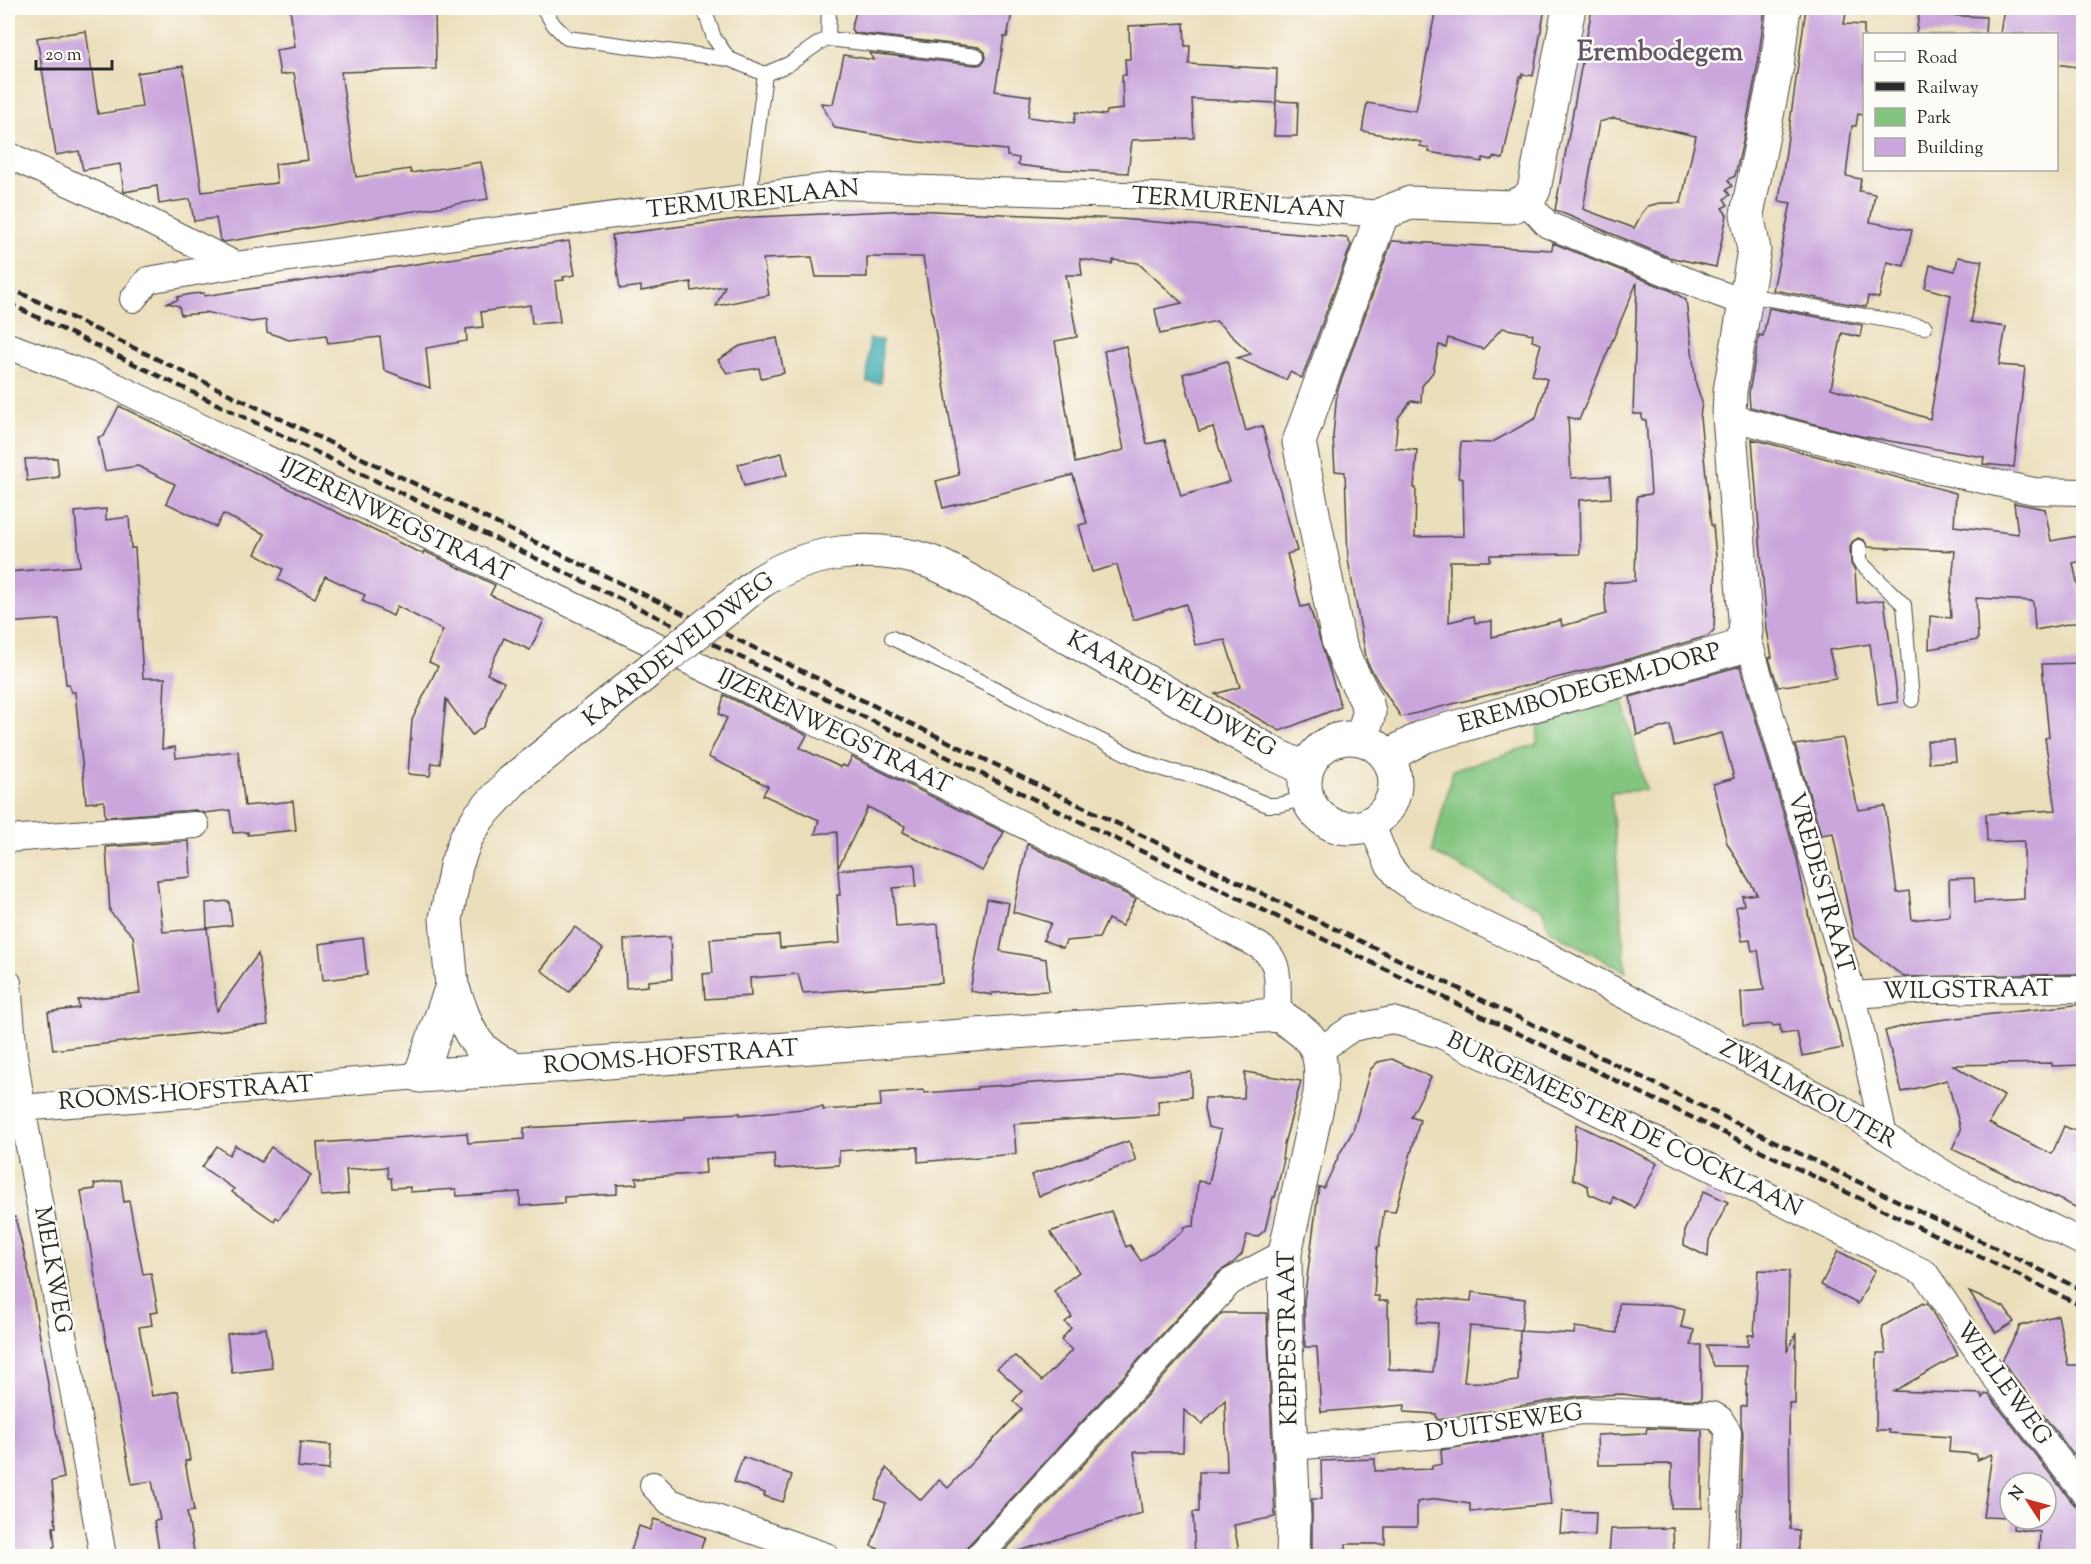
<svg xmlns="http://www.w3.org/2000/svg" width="2091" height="1564" font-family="'Sorts Mill Goudy',serif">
<rect width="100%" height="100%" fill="#fdfcf7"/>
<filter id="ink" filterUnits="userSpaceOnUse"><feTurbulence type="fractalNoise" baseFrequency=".0167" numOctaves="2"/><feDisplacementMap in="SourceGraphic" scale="12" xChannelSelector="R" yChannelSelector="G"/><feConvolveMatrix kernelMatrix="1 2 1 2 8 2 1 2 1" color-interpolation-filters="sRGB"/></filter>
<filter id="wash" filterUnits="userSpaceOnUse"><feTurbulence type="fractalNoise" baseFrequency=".008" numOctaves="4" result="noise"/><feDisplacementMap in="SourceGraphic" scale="24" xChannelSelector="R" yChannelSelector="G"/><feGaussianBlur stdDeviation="1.35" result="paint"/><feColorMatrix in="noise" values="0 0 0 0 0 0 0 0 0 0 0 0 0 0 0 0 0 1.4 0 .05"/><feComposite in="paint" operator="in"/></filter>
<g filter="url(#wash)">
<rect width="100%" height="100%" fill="#ebdebb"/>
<path fill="#83c57f" stroke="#577855" stroke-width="1.5" d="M1623,701l23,89 -35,2 15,180 -77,-42 -7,-21 -110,-57 21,-82 84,-26 2,-23z"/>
<path fill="#3aacb3" stroke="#326c6f" stroke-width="1.5" d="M869,339l13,1 -1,43 -14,-1z"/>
<g id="blocks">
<g fill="#caa6dc" fill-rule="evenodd">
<path d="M290,8h142v3h3l1,58 -95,3 15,105 54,-8 1,4 70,-11 7,37 -264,43 -4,-2 -4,-22 -22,3 -4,-22 -31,5 -2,-18 -33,6 -4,-28 -37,6 -4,-19 -23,4 -19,-117 49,-7 12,83 44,-7 -5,-34 46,-7 19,126 75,-9 -2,-19 33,-4 -14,-87 -14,2 -4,-25 19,-3z"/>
<path d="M857,8h156l-6,29h-3l-9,54 36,5 -3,21 46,6 2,-11 30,3 1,-4 16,-2 -1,-34h4l-1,-16h5l-1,-33 55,-3 1,23h5l-1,18 88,5 -1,32 22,1 -1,34h-23l2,-33 -84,-4 2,39 -62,2 -4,33 -78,-4 -32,-4 1,-7 -12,-2v-6l-89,-8 -83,-14 -14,-25 12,1 11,-49 30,5 -5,-7 107,12 5,-1 5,-6 -1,-6 -7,-5 -124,-14 -3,-4z"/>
<path d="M1436,8h109l-12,68 -11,-2v3l-2,-1 -17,83 -10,-2 -1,3 -9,-2 -1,4 -42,-8 -11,-2v-4l-9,-2 1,-4 -59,-11 5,-28 49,8z"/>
<path d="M1592,8h173l-7,55 -15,78 -8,35 -7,4 4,6 -6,4 4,5 -6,4 4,6 -6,3 5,7 -11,52 -48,-10 -113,-47zM1614,118l82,18 -15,67h-21l-12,3 -6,7 -8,15 -51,-19 16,-87z"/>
<path d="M1806,8h41l-3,16 20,1v90l-6,-1 -2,12h-4l-6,50 15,3 -2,12 16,3 -5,28 42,8 -8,36 -17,-4 -8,36 -11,-2 -2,11 -93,-17 18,-87 -12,-2z"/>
<path d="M2004,8h80v60l-28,-4v-30h-56z"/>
<path d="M1919,14l67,3 -1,17h-69z"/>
<path d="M912,210l208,9 227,19 4,7 -49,133 -12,-6 -4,8 -49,-22 14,-4 -35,-33 -56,13 -5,-25 27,-6 -44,-40 -25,-3 -1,4 -32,-5 2,16h-16l11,62 -22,4 20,122 49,-13 -20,-99 22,-5 21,98 18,-4 16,56 48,-14 -16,-55 -14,4 -16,-57 44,-13 19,70 16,-5 35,125 -10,3 14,53 8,-2 32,102 -61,24 -65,-37 25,-7 -15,-47 -30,5 -9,-41 -53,16 -16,-55 -25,7 -13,-47 8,-2 -14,-48 -130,33 -7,-27 23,-6 -36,-218h-56v20h-51l-4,-20 -49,2 6,36 -53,11 9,-20 -33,5 -1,-9 -50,9v-5l-21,3 -8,-54 142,-18z"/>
<path d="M569,241l6,34 -12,2 1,3 -9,1 5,41 -28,2 -2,-19 -49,7 2,15 -17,2 1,12 -41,7 4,40 -46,-18 -4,-33 -52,6 -2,-8 -37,5 -22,-8 -1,-12 -15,2 -46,-10v1l-24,2 -2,-9 -12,-3 11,-3 -1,-3 14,-3 13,-1v3z"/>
<path d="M1392,241l160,9 1,-7 119,48 14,9 10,84 6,18 -2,15 11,108h2l3,32 -2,73 -6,6 -93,27 -214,54 -21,-32 -13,-23 -19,-102 -3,-88 -10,-1 -2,-35 4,-44zM1637,282l-4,132h9v6h4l5,74 -14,2 -2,85 -31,2 2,31 -44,12 -1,-6 -69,17v-16l-17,2 -1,-7 -25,6 1,-61h40v-6l90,-1 -1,-54 32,-2 -1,-22 -39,2 -3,-61 11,3zM1502,328l31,6 -1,7 9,3 -9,31 15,4 -11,39 -45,25 -30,-1 -3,36h5l1,58 -49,1 1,-49h-2l3,-38 -22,-2 3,-30 13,-17 10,1 1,-16 11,-14 6,-27 7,2 2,-9 35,11z"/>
<path d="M1958,257l24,4 -11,61 35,5 -7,38 26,2 -11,100 -31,-3 1,-7 -124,-21 -110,-29 -1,-14 10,-58 4,1 6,-28 93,17 -2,12 -18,-4 -11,55 99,31 21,-124 -26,-7 5,-23 25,6z"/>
<path d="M777,338l7,35 -23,5 -2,-10 -32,5 -9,-13 22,-14z"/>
<path d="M119,406l289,141 15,7 1,-3 71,34 -5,10 54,25 -14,30 -26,-12 -17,36 17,8 -21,45 -11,8 -26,-36 -6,65 -8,-1 -2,13 -22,-2 4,-54 26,-54 -9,-4 14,-32 -46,-24 -4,10 -31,-15 3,-6 -40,-19 -10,22 -37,-18 5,-11 -28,-15 10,-20 -42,-20 -7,13 -50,-24 9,-19 -37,-18 -33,5 -7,-34 6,-1z"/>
<path d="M1752,439l204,54 -2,33 64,8 -4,-31 31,6 6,32 27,-5 4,25 -9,2 8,38h3v20l-49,9 -2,-29 -57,-3 2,42 -49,9 1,-33 21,2 -1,-18 5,-49 -87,-4 -4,-7 -6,-2 -6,4 -2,5 1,17 4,6 2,33 27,-3 14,102 -20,3 -8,-61 -41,6 7,28 -58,9 -9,-29 3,-1 -5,-27z"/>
<path d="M782,453l5,22 -43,11 -6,-22z"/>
<path d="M57,458l2,19 -32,4 -2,-22z"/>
<path d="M106,509v11l23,-3 2,31h4l8,130h22l-3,71 13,-2 1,11 62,-7 7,55 48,-5 3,29 -48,5v-3l-15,1 -3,-23 -26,3 -9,-3 -90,7 -1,-16 -18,2 -11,-111h-4l-2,-8h-3l-7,-65 -51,4v-51l72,-6 -5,-54z"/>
<path d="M2084,663v311l-180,3 -50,-39 -21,-105 -12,2 -26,-90 48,-7 15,72 27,-4 12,87 12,-2 3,29 38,-4 -1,-37 25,-1 1,24 49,-3v-58l-37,1 -1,-28 70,-4 -11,-72 4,-1 -7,-73z"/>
<path d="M1740,666l57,193 18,88 28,101 -41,8 -5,-24 -16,2 -1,-9 -7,1 -1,-2 -29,2 -2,-34 23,-2 -6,-40 -6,1 -2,-11 -8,1 -6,-34 8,-2 -2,-9 15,-2 -30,-51 -14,-59 21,-6 -12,-45 -48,13 -4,-21 -33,10 -7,-38z"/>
<path d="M724,695l83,40 -7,13 40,19 2,-2 5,2 5,-10 152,75 -22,39 -79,-39 2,-6 -37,-19 -30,61 -1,-36 -22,2 4,-14 -56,-25 5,-9 -60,-29 19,-39 -8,-4z"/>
<path d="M1954,740l2,21 -27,2 -2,-22z"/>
<path d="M189,841l2,36 -34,3 6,52 44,-4 10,83 41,-57 10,71 -215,25 -5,-38 31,-4 -1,-8 62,-7 -7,-57 -23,-24 -4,-65z"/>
<path d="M1027,844l109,55 -14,27 -14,-7 -9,19 -33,3 -3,7 -20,-8 8,-17 -38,-11z"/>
<path d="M915,864l1,22 -23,2 3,39 42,-3 4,59 -139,10 -5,-19 -48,4 1,18 -46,3 -2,-25 10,-1 -3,-34 69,-4 1,13 60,-5 -3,-48h3l-2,-25z"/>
<path d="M987,899l22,4 -9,48 46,8 3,32 -57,2v2l-22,-4z"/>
<path d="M229,901l3,24 -25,3 -1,-25z"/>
<path d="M575,927l28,22 -34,43 -28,-22z"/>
<path d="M670,937l2,42 -24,2v5l-22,2 -2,-48z"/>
<path d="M363,938l4,37 -44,5 -4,-36z"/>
<path d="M2084,1004v61l-32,1v-3l-99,2 51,31 -15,27 9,5 54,26 12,-28 20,9v76l-132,-62 9,-19 -14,-50 -45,12 -17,-61 35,-9z"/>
<path d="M1392,1059l39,18 -20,40 9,3 -25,92 -11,-1 -5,36h-2l-3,49h5v5h9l1,68 44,3 5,-49 -21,-1 3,-25 51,4 1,-9 53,7 -4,31 -51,-4 -6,56 33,1 21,-2 2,-50 54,3 1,-7 42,6 2,-30 51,2 15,4 -4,18 13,3 -3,15h10v55l-52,-2 -26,-4 -44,2 -142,24 -1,-6 -32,-2 1,-7 -84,7 -4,-65h-12l-1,-46 15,-114 5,1 16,-35 13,-22 17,-61 8,-8z"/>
<path d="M1191,1072v25l-33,4 1,14 -145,9 2,30 -98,8v-15l-37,1 -42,3v14l-64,4 -1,-15 -69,5 1,14 -70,5 1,6 -20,1v9l-53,3v6l-44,3v-14l-63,4 -1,-7 -46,3v-5l-18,1 -1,-10h-3l-1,-11 -41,3 2,24 -27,2 -4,-53 150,-10 1,10 56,-4v-11l161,-9v-3l55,-3v2l83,-8v3l58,-4 -1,-13 44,-3v3l53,-4v-2z"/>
<path d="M1245,1072l56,9 -17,63 -2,15h2l-9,38h-2l-8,33 -8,7 -10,-2 -5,19 -9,9 -14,9 -251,274 -4,11h-63l-30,-11 15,-43 -11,-4 11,-31 35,32 18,-20 9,8 74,-79 -9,-8 9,-10 -25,-23 18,-12 27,25 30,-31 -11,-10 10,-12 -6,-6 7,-5 -18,-26 25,-19 -29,-40 61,-21 15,36 4,-2 11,16 42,-30 1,-4 10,-1 4,-45 11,2 12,-53 -13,-3 -4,-18 1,-11h39z"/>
<path d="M1576,1124l81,39 -22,45 -22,-11 -1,7 -23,-10 -1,-8 -15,-7z"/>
<path d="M1129,1141l7,20 -97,35 -8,-21z"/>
<path d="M235,1145l26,17 10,-15 40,28 -32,44 -3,-2 -2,4 -42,-29 2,-3 -32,-22 15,-21 12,9z"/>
<path d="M121,1180l3,22 5,-1 14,73 8,-1 7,39 -8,1 2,12 -13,2 13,69 26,-5 12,69 -5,1 9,50 -7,1 8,45h-32l-1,-7h-3l-5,-29 6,-1 -8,-39 -20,3 -30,-165 -21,-128 14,-2 -1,-5z"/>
<path d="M1704,1191l24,11 -19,38 -1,17 -24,-12 1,-16z"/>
<path d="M15,1217l14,56 35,205 -12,3 4,46h-3l2,20h-2l1,7 -28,3h-14l-2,-25h-2v-314z"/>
<path d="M1838,1251l37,19 -17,34 -37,-19z"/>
<path d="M1758,1270l31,1 -2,81 9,-19 -1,71 -6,-1 1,126 9,1v27h-60l4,-124 -2,-9v-18h5l1,-40h-33l-8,-21 42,1v-11h6z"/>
<path d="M1969,1292l35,15 10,15 -18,11z"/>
<path d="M1923,1303l1,2 3,-2 31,52 -64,36 87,3 2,4 2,-4 4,1 83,107 12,12v43h-41l1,-6h-5l1,-19 -27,-3 1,-10h32v-36h-36v35l-27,-1 9,-63 -15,6 -2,-6 -26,-2 1,-15 -61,-4v-3h-13l1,-77h9l-4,-21 1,-6z"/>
<path d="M1222,1313h45l8,204 -41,8 6,32h-45l-2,-45h6v-40h28l-2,-72 -23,24 -18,-14 -1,42h-49l8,61 -130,40 1,4h-14z"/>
<path d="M2058,1315l10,50h16v80l-11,9 -71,-93 18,-35z"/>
<path d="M266,1328l6,40 -40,5 -5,-39z"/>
<path d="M1647,1428l55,2v78h-31l1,-44 -74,1 -1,-30 49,-2z"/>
<path d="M1543,1433l8,71 -81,8v-8l-33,-5 -20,3v25h-32v17h-39v13h-34v-58h10l-1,-38 54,-2v12l57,-2v-3l10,-2 -1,-14z"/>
<path d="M300,1442l31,3 -2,25 -31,-3z"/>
<path d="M743,1457l49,18 -9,27 -19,-6 1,-3 -31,-11z"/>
<path d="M1562,1511l34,1 -1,24 -35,-3z"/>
<path d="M654,1519l51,18 -7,20h-69l10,-31 11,4z"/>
<path d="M1673,1528l1,29h-58l1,-3h-8l2,-25z"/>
</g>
</g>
</g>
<g filter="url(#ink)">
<use href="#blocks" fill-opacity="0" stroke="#484641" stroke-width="1.5"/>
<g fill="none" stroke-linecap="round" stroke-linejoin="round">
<defs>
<g id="lane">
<path d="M543,8l11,17 13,13 162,21 36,15"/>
<path d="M704,8l10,30 15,21"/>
<path d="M828,39l1,-31"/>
<path d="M749,198l16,-124 24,-10 30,-21 9,-4 149,17"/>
<path d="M1748,295l177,32"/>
<path d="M1859,547v14l45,44 8,95"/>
<path d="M892,638l258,127 19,6 31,6 68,28h10l29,-7"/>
</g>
<g id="street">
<path d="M8,155l113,52 115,58"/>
<path d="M1526,201l22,24 167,67 31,11"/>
<path d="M133,299l15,-19 88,-15 598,-79 322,10 226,18"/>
<path d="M8,346l97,35c384,186 771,364 1149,562 31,16 22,42 24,72"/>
<path d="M1729,417l193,50 112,24 50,1"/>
<path d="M1746,632l107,363 31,141"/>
<path d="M1371,823l17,41 11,14 19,14 113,55 308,160 117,74 128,62"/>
<path d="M8,839l188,-14"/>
<path d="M8,983l6,72 8,52 81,449"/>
<path d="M1853,995l76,-5 155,-1"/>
<path d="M1319,1051l33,-23 40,-8 49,15 484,238 75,111 84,109"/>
<path d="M8,1109l412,-33"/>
<path d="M1291,1447l162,-13 128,-23 132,4 7,4 8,13 -6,124"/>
<path d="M653,1485l17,17 156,54"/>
<path d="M979,1556l251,-274 55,-29"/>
</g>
<g id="secondary">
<path d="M728,608c11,-8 21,-18 32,-26 50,-32 112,-39 168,-21 10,3 20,9 29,13l319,181 30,14"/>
<path d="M651,669l-139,112 -33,36 -13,21 -10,28 -10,53 6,67 -32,90 649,-48 209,-13c38,23 46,33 42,78l-35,160 1,89 8,175 -1,39"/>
<circle cx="1350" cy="783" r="45"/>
<path d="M1362,739l7,-26 -3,-13 -19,-37 -9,-23 -39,-198 83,-228 28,-11 100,4 16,-6 8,-11 35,-182"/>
<path d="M1389,759l12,-10 24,-13 311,-88 10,-16 -17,-215 1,-26 24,-141 -7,-36 30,-148 7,-58"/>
<path d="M452,986c17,43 18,66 65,83"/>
</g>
</defs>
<use href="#lane" stroke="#484641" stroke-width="16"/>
<use href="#street" stroke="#484641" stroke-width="28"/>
<use href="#secondary" stroke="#484641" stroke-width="35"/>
<use href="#lane" stroke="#fff" stroke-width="14"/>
<use href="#street" stroke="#fff" stroke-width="26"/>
<use href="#secondary" stroke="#fff" stroke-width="33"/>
<g stroke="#2b2b2b" stroke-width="4.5" stroke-dasharray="9 4.5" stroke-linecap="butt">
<path d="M8,287l2076,1004"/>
<path d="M8,303l2076,1004"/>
</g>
<defs>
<path id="secondary-bridge" d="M651,669l77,-61"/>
</defs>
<use href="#secondary-bridge" stroke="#484641" stroke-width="35" stroke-linecap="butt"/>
<use href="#secondary-bridge" stroke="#fff" stroke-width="33"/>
</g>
</g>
<g text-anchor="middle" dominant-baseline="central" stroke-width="5" stroke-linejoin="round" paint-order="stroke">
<g font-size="24" fill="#2b2b2b" stroke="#fdfcf7">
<text transform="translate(753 200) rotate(-6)">TERMURENLAAN</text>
<text transform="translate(1238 204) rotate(4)">TERMURENLAAN</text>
<text transform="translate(396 521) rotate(26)">IJZERENWEGSTRAAT</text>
<text transform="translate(679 650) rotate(-38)">KAARDEVELDWEG</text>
<text transform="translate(1590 689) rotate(-16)">EREMBODEGEM-DORP</text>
<text transform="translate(1171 695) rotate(29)">KAARDEVELDWEG</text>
<text transform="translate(834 732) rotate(26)">IJZERENWEGSTRAAT</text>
<text transform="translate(1820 883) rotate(74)">VREDESTRAAT</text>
<text transform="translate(1968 991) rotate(-1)">WILGSTRAAT</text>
<text transform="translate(671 1058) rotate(-4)">ROOMS-HOFSTRAAT</text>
<text transform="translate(186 1094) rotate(-4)">ROOMS-HOFSTRAAT</text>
<text transform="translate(1808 1095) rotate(29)">ZWALMKOUTER</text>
<text transform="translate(1624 1125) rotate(26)">BURGEMEESTER DE COCKLAAN</text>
<text transform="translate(52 1270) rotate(80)">MELKWEG</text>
<text transform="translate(1289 1338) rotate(-91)">KEPPESTRAAT</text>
<text transform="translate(2003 1384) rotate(54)">WELLEWEG</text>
<text transform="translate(1504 1424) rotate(-8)">D'UITSEWEG</text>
</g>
<g font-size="27" font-weight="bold" fill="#635669" stroke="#fdfcf7">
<text x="1660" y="53">Erembodegem</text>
</g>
</g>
<rect width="2091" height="1564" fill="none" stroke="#fdfcf7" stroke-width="30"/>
<rect x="1863" y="33" width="195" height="138" fill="#fdfcf7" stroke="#a9a8a5" stroke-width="1.5"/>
<rect x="1875" y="52" width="30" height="9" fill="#ffffff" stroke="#a9a8a5" stroke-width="1.5"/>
<text x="1917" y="63" font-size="18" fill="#2b2b2b">Road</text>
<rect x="1875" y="82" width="30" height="9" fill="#2b2b2b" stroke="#a9a8a5" stroke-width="1.5"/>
<text x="1917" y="93" font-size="18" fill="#2b2b2b">Railway</text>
<rect x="1875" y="108" width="30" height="18" fill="#83c57f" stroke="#a9a8a5" stroke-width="1.5"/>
<text x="1917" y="123" font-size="18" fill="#2b2b2b">Park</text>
<rect x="1875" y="138" width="30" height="18" fill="#caa6dc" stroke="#a9a8a5" stroke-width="1.5"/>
<text x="1917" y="153" font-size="18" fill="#2b2b2b">Building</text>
<g transform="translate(2028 1501) rotate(306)"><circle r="28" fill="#fdfcf7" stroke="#a9a8a5" stroke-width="1.5"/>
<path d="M0-4.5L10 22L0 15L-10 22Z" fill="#c8321e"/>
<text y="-9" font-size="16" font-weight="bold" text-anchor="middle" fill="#2b2b2b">N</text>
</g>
<path d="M36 60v9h76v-9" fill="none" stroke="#2b2b2b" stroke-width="3"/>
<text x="45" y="60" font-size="18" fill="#2b2b2b" stroke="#fdfcf7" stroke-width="4.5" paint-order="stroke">20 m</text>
</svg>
